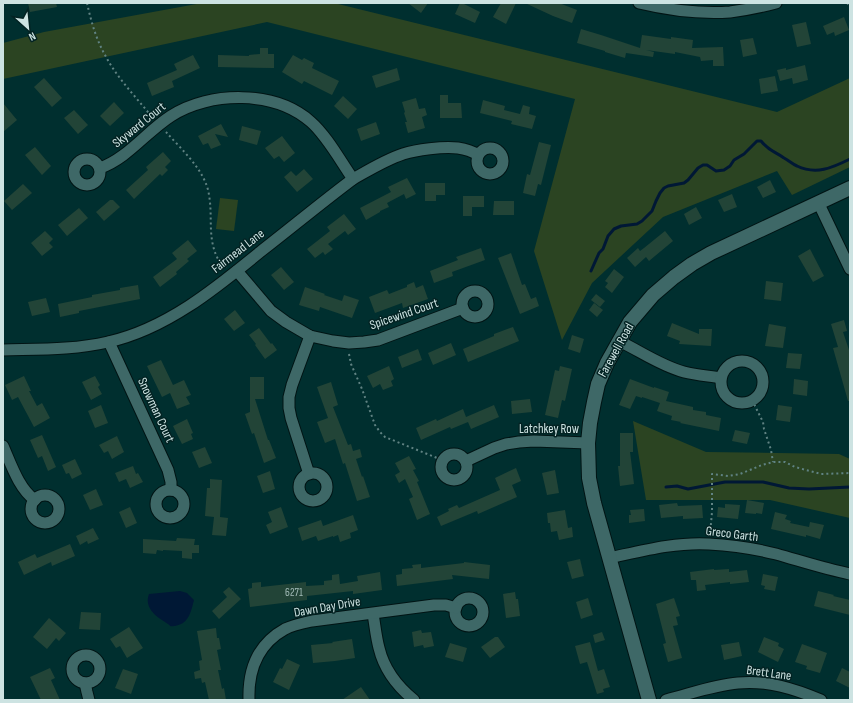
<svg xmlns="http://www.w3.org/2000/svg" width="853" height="703" font-family="'Sofia Sans Condensed',sans-serif">
<rect width="100%" height="100%" fill="#002f2f"/>
<g fill="#2b4422">
<path d="M202,3h132l443,109 73,-34v89l-58,28 -15,-24 -114,46 -71,66 -30,57 -28,-89 41,-152 -308,-77 -264,57v-36l41,-11z"/>
<path d="M220,198l18,2 -4,31 -18,-2z"/>
<path d="M633,421l73,31 133,2 11,5v59l-80,-18h-124z"/>
</g>
<path fill="#001835" d="M180,591l7,2 7,7c-2,8 -4,18 -11,23 -4,2 -9,4 -13,3 0,-1 -5,-4 -5,-4 -10,-6 -21,-15 -16,-28z"/>
<g fill="none" stroke-linecap="round" stroke-linejoin="round">
<g stroke="#001835" stroke-width="3">
<path d="M591,271l8,-18 4,-4 5,-13 6,-7 7,-3 16,-2 5,-3 10,-10 4,-10 4,-8 4,-5 4,-2 16,-3 4,-3 10,-12 5,-3h4l9,6 8,-1 6,-4 4,-6 10,-6 13,-13h4c8,10 13,10 23,17 4,2 8,6 13,8 19,9 35,2 53,-7"/>
<path d="M666,487l11,-1 11,3 37,-7h38l26,6 20,1 41,-2"/>
</g>
</g>
<g fill="#224437">
<path d="M28,3h28l1,4 -27,5z"/>
<path d="M408,3h20l-7,10z"/>
<path d="M460,3h2l18,9 -5,11 -20,-9z"/>
<path d="M501,3h15l-10,21 -13,-7z"/>
<path d="M525,3h34l18,7 -5,13 -19,-7z"/>
<path d="M844,17l5,13 -14,6 -1,-4 -7,3 -4,-9z"/>
<path d="M806,22l5,22 -14,3 -5,-22z"/>
<path d="M581,29l20,6 39,13 2,-13 29,4v-2l22,3 -1,8 31,-1 1,19h-11v-6l-12,1 -1,-4 -25,-5v2l-29,-4 8,2 -1,5 -27,-4 -1,5 -20,-6v-1l-28,-8z"/>
<path d="M753,38l4,16 -14,3 -3,-17z"/>
<path d="M260,48h8v6h6v14l-56,-1v-12l31,1v-1l11,-1z"/>
<path d="M193,55l7,13 -28,13 2,6 -22,9 -5,-13 30,-13 -3,-6z"/>
<path d="M293,55l9,5 2,-2 10,5 -2,5 27,13 -7,14 -28,-14 -2,3 -20,-12z"/>
<path d="M805,65l3,15 -15,4 -1,-6 -12,3 -3,-11 9,-2v2z"/>
<path d="M397,68l3,12 -24,8 -4,-12z"/>
<path d="M775,76l3,15 -17,3 -2,-15z"/>
<path d="M44,78l18,20 -10,9 -18,-20z"/>
<path d="M440,95h8v8h13l1,15h-22z"/>
<path d="M343,96l14,13 -9,10 -14,-13z"/>
<path d="M416,98l3,11 6,-1 2,7 -5,2 3,11 -17,5 -3,-11h2l-3,-9 1,-1 -3,-10z"/>
<path d="M483,100l22,6 -1,4 16,4 3,-9 7,2 -1,7 7,2 -4,13 -21,-5 1,-3 -32,-8z"/>
<path d="M114,102l10,11 -14,13 -10,-10z"/>
<path d="M3,103l14,17 -14,12z"/>
<path d="M74,110l14,15 -10,9 -14,-16z"/>
<path d="M376,122l4,12 -19,7 -4,-12z"/>
<path d="M221,124l7,13 -13,-3 6,11 -10,4 -3,-6 -5,2 -5,-9z"/>
<path d="M242,126l19,5 -4,14 -18,-5z"/>
<path d="M282,136l13,17 -11,9 -5,-6 -5,3 -9,-11z"/>
<path d="M539,142l12,3 -10,40 -3,-1 -3,12 -12,-3 4,-19 3,1z"/>
<path d="M35,147l16,19 -9,9 -17,-20z"/>
<path d="M163,152l8,9 -6,6 3,3 -6,6 -2,-2 -26,25 -8,-9 22,-20 -2,-3z"/>
<path d="M304,169l9,10 -16,13 -13,-15 7,-6 5,5z"/>
<path d="M407,178l9,16 -10,5 -2,-5 -17,9 2,4 -9,4v1l-14,8 -6,-12 31,-16 -3,-5z"/>
<path d="M770,180l6,12 -13,6 -6,-11z"/>
<path d="M425,183h20v12h-9v6h-11z"/>
<path d="M23,184l9,9 -20,17 -8,-9z"/>
<path d="M732,194l5,13 -13,5 -6,-12z"/>
<path d="M463,196h21v11h-12v9h-9z"/>
<path d="M110,200h3l7,7 -16,14 -8,-9z"/>
<path d="M494,201h20v14h-21z"/>
<path d="M696,207l6,11 -13,7 -5,-11z"/>
<path d="M79,208l9,10 -21,18 -9,-11z"/>
<path d="M344,214l12,15 -8,6 -3,-4 -17,13 5,5 -8,6 -2,-3 -8,6 -8,-9 23,-18 -3,-4z"/>
<path d="M45,231l8,8 -4,4 4,4 -11,9 -11,-13z"/>
<path d="M665,231l8,10 -24,20 -3,-4 -11,10 -8,-9 11,-10 2,3 4,-3z"/>
<path d="M188,240l9,11 -10,8 2,2 -13,11 1,2 -17,13 -7,-10 24,-18 -5,-6z"/>
<path d="M481,248l4,12 -33,12 1,4 -19,7 -4,-12 28,-11 -2,-3z"/>
<path d="M810,249l14,27 -11,6 -15,-26z"/>
<path d="M511,253l11,32 3,-1 6,15 5,-2 3,9 -19,8 -22,-56z"/>
<path d="M281,267l13,15 -10,8 -13,-15z"/>
<path d="M614,269l10,8 -12,16 -7,-6 3,-4 -3,-2z"/>
<path d="M766,281l17,2 -2,18 -17,-2z"/>
<path d="M414,282l2,6 7,-3 5,14 -25,9 -1,-5 -27,10 -6,-16 18,-7 2,4 18,-7v-2z"/>
<path d="M138,285l2,14 -61,12v2l-19,4 -2,-13 34,-7v-2l28,-5v-2z"/>
<path d="M305,287l20,7 -1,1 18,6 2,-6 15,5 -7,18 -32,-11 -1,4 -20,-6z"/>
<path d="M596,294l9,7 -5,6 -9,-7z"/>
<path d="M46,298l4,14 -18,4 -4,-14z"/>
<path d="M594,303l9,7 -6,7 -8,-7z"/>
<path d="M235,310l10,13 -11,8 -10,-12z"/>
<path d="M844,320l3,11 -4,1 7,21v48h-2l-15,-53 5,-1 -7,-23z"/>
<path d="M672,323l27,11v-5h13l-1,17 -32,-2 1,-3 -13,-5z"/>
<path d="M769,324l17,3 -3,21 -18,-2z"/>
<path d="M513,327l6,14 -51,21 -5,-13 31,-13v-2z"/>
<path d="M259,328l12,16 1,-1 5,7 -12,9 -10,-14 1,-1 -7,-9z"/>
<path d="M572,335l12,4 -4,14 -12,-4z"/>
<path d="M451,343l5,12 -23,10 -5,-12z"/>
<path d="M418,349l4,11 -20,8 -4,-11z"/>
<path d="M788,353l14,1 -2,15 -14,-1z"/>
<path d="M161,360l12,25 11,-5 7,15 -5,2 4,7 -13,5 -7,-16 -8,4 -15,-31z"/>
<path d="M389,366l5,13 -3,2 2,5 -10,4 -3,-6 -7,4 -6,-12z"/>
<path d="M560,366l12,3 -7,32 -3,-1 -4,18 -13,-3 10,-45 4,1z"/>
<path d="M24,376l7,15h-2l8,15 5,-3 8,15 -16,9 -16,-30 -6,3 -7,-15z"/>
<path d="M95,376l5,9 -2,2 4,7 -11,6 -9,-18z"/>
<path d="M250,377h14v22h-9l13,41h1l7,18 -12,5 -10,-30 -2,1 -7,-20 5,-2z"/>
<path d="M630,379l24,9v-1l15,5 -3,9 27,6v3l13,2v3l15,3 -2,13 -39,-8 1,-1 -10,-2 1,-4 -15,-5 3,-8 -18,-6v1l-6,-2 -6,13 -11,-4z"/>
<path d="M794,379l14,2 -1,15 -14,-2z"/>
<path d="M331,382l7,23 -5,2 15,38 3,-1 2,7 7,-2 2,8 -6,2 6,18 1,-1 7,21 -13,4 -12,-38 -2,1 -8,-25 -10,4 -8,-21 11,-4 -11,-31z"/>
<path d="M530,399l2,13 -20,2 -1,-13z"/>
<path d="M101,405l7,18 -13,5 -7,-17z"/>
<path d="M494,405l5,12 -28,12 -3,-7 -17,7 -1,-2 -29,13 -5,-12 20,-9 1,2 26,-12 3,8z"/>
<path d="M778,405l14,2 -2,15 -14,-2z"/>
<path d="M187,419l6,14 -2,1 2,5 -11,5 -9,-18z"/>
<path d="M735,430l15,3 -3,11 -15,-3z"/>
<path d="M620,433h13v19h-3l4,32 -14,2 -2,-20h2z"/>
<path d="M42,435l14,32 -8,4 -6,-15 -4,2 -8,-18z"/>
<path d="M117,436l7,16 -12,7 -4,-8 -4,2 -5,-8z"/>
<path d="M205,447l7,16 -13,5 -7,-16z"/>
<path d="M409,456l7,13 -3,1 6,11 -2,1 13,32 -13,6 -8,-21 4,-2 -8,-18 -6,4 -4,-8 5,-3 -5,-9z"/>
<path d="M75,459l7,15 -10,5 -3,-6 -3,1 -4,-9z"/>
<path d="M133,466l3,8 2,-1 5,9 -13,6 -4,-9 -7,3 -4,-9z"/>
<path d="M516,468l5,13 -9,4 5,12 -39,17 -1,-3 -36,15 -4,-9 12,-6 -1,-2 9,-4 2,3 41,-18 -5,-12z"/>
<path d="M555,470l4,23 -12,2 -5,-22z"/>
<path d="M270,471l5,18 -12,4 -6,-17z"/>
<path d="M210,479l12,1 -2,37 8,1 -2,18 -14,-1 2,-18 -9,-1 2,-28h3z"/>
<path d="M96,489l7,16 -13,5 -7,-15z"/>
<path d="M747,500l17,3 -2,11 -6,-1v1l-11,-1z"/>
<path d="M677,503l1,3 24,-1 1,13 -20,1v-3l-22,2 -2,-13z"/>
<path d="M725,504l15,1 -2,14 -21,-2 1,-10 7,1z"/>
<path d="M130,507l7,16 -11,5 -7,-16z"/>
<path d="M281,507l7,20 -18,7 -4,-9 6,-3 -4,-10z"/>
<path d="M644,509l1,12 -16,2v-8h2l-1,-5z"/>
<path d="M565,510l3,18 4,-1 1,10 -14,3 -2,-9 -6,1 -1,-9h-2l-1,-10z"/>
<path d="M775,512l12,3 -2,4 6,2 -1,2 19,4 1,-5 14,3 -4,14 -14,-4v2l-35,-8z"/>
<path d="M353,515l5,15 -8,3 1,5 -11,4 -2,-7 -5,2v-1l-15,5 -2,-5 -14,5 -4,-13 23,-8 2,6z"/>
<path d="M93,528l6,11 -11,5 -1,-3 -7,4 -4,-9z"/>
<path d="M177,538l18,1 -1,6h5v8h-7v6l-10,-1v-7l-19,-1v1l-6,-1 -1,4 -13,-1v-14l33,2z"/>
<path d="M70,544l5,12 -23,10 -1,-4 -27,13 -6,-13 17,-8 2,4z"/>
<path d="M580,559l4,17 -12,3 -5,-17z"/>
<path d="M464,562l26,3 -1,14 -37,-4 1,4 -56,7 -1,-11 6,-1v-5l11,-1 -1,-3 9,-1v4l43,-5z"/>
<path d="M714,569v1l15,-1v3l18,-2 2,12 -19,2v-2l-25,3 1,5 -9,1 -1,-11h-5l-1,-8z"/>
<path d="M380,572l2,18 -29,4v-3l-46,5v4l-57,7 -2,-18 4,-1v-5l9,-1v5l45,-5v4l18,-1v-4l8,-1v-5l7,-1 1,10 18,-3 -1,-5z"/>
<path d="M763,574l15,3 -3,14 -11,-2 1,-3 -4,-1z"/>
<path d="M229,587l12,12 -22,20 -7,-8 15,-14 -4,-5z"/>
<path d="M818,591l16,4 -1,1 17,4v15l-36,-9z"/>
<path d="M515,592l1,7h2l2,17 -14,2 -3,-24z"/>
<path d="M588,598l5,17 -12,4 -5,-17z"/>
<path d="M674,598l6,18 -4,1 2,8 -5,1 9,32 -14,4 -5,-18 3,-1 -10,-39z"/>
<path d="M81,612l20,1 -1,17 -21,-1z"/>
<path d="M49,618l17,15 -7,8 -3,-3 -9,11 -14,-12z"/>
<path d="M129,627l14,21 -16,10 -7,-12 -4,2 -6,-9z"/>
<path d="M216,628l1,10h2l2,11 -4,1 4,20h-3l4,19 2,-1 2,12h-17l-4,-18 -3,1 -1,-5 -6,1 -1,-7 6,-2 -1,-9 3,-1 -5,-29z"/>
<path d="M421,630l1,3 9,-1 3,14 -10,2 -1,-3 -9,2 -2,-15z"/>
<path d="M602,632l3,8 -10,3 -2,-8z"/>
<path d="M495,637h3l7,10 -15,11 -9,-11z"/>
<path d="M764,637l15,6 -1,3 6,3 -6,13 -20,-10z"/>
<path d="M352,639l3,19 -20,3 -22,2 -2,-18 22,-2 -1,-1z"/>
<path d="M590,642l8,29 6,-2 6,18 -7,2 1,3 -7,2 -10,-32 -7,2 -5,-18z"/>
<path d="M739,642l3,14 -18,4 -3,-15z"/>
<path d="M450,643l17,5 -4,14 -18,-5z"/>
<path d="M802,644l25,9 -7,20 -14,-4 1,-3 -12,-4z"/>
<path d="M287,659l13,6 -11,25 -16,-8 7,-14 2,1z"/>
<path d="M50,668l5,10 -4,2 9,20h-19l-11,-23z"/>
<path d="M842,668l8,4v16l-14,-7z"/>
<path d="M123,669l15,5 -7,20 -16,-6z"/>
<path d="M361,687l9,13h-28z"/>
</g>
<g fill="none" stroke-linecap="round" stroke-linejoin="round">
<defs>
<g id="minor">
<path d="M639,3c29,7 61,11 91,9 16,-2 31,-5 46,-9"/>
<circle cx="490" cy="161" r="13"/>
<circle cx="87" cy="172" r="13"/>
<path d="M100,168c28,-10 46,-36 71,-52 39,-25 104,-26 140,6 16,14 30,40 42,57"/>
<path d="M819,204l31,65"/>
<path d="M237,271l34,40 15,11 24,14 23,5 16,2 15,-1 14,-2 85,-32"/>
<circle cx="475" cy="304" r="13"/>
<path d="M619,341c21,10 42,25 65,31 12,3 25,4 37,6"/>
<path d="M109,342l59,128 3,12v8"/>
<path d="M3,350c35,-1 71,0 105,-8 58,-13 107,-53 152,-90 31,-24 61,-49 93,-73 16,-9 32,-19 50,-25 13,-4 40,-8 55,-6 7,1 14,3 20,7"/>
<circle cx="742" cy="382" r="21"/>
<path d="M3,446c8,18 16,43 32,54"/>
<circle cx="454" cy="467" r="13"/>
<path d="M466,461l28,-13 12,-4 13,-2 15,-1 54,2"/>
<circle cx="313" cy="487" r="14"/>
<path d="M309,474l-18,-56 -2,-10v-11l3,-12 18,-49"/>
<circle cx="170" cy="504" r="14"/>
<circle cx="45" cy="509" r="14"/>
<path d="M609,558c33,-7 66,-16 100,-14 21,1 47,5 67,10 25,7 49,15 74,20"/>
<circle cx="469" cy="612" r="14"/>
<path d="M373,614c2,11 3,23 6,34 5,21 19,39 35,52"/>
<circle cx="86" cy="669" r="14"/>
<path d="M85,683l2,9 2,8"/>
<path d="M249,700c-1,-30 9,-56 36,-71 8,-4 18,-6 27,-8l122,-16h12l10,3"/>
<path d="M666,700c24,-6 48,-15 72,-17 29,-3 57,6 83,17"/>
</g>
<path id="tertiary" d="M649,700l-55,-197 -5,-25 -1,-35 2,-20 4,-21 4,-18 9,-21 23,-41 23,-27 21,-18 18,-13 19,-11 139,-65"/>
</defs>
<use href="#minor" stroke="#011414" stroke-width="13"/>
<use href="#tertiary" stroke="#011414" stroke-width="16"/>
<g stroke="#608383" stroke-width="2" stroke-dasharray="2 3" stroke-linecap="butt">
<path d="M87,3c4,18 9,36 18,52 12,23 31,42 47,62"/>
<path d="M847,3l3,3"/>
<path d="M166,132c15,17 40,39 43,63 4,22 -2,43 9,64 1,1 2,4 3,5 2,1 4,2 6,3"/>
<path d="M349,354l2,10 11,25 13,36 5,7 5,5 57,23"/>
<path d="M752,400l11,22 1,7 7,21 2,12"/>
<path d="M710,535l2,-23v-38l16,2 12,-2 22,-9 11,-3h12l10,5 26,7 29,-1"/>
</g>
<use href="#minor" stroke="#3e6867" stroke-width="11"/>
<use href="#tertiary" stroke="#3e6867" stroke-width="14"/>
</g>
<g text-anchor="middle" dominant-baseline="central" stroke-width="3" stroke-linejoin="round" paint-order="stroke">
<g font-size="11" fill="#a2bbb7">
<text x="294" y="592">6271</text>
</g>
<g font-size="13" fill="#cde3e2" stroke="#032323">
<text transform="translate(139 125) rotate(-39)">Skyward Court</text>
<text transform="translate(238 251) rotate(-38)">Fairmead Lane</text>
<text transform="translate(404 314) rotate(-19)">Spicewind Court</text>
<text transform="translate(616 350) rotate(-61)">Farewell Road</text>
<text transform="translate(156 410) rotate(65)">Snowman Court</text>
<text x="549" y="429">Latchkey Row</text>
<text transform="translate(732 534) rotate(7)">Greco Garth</text>
<text transform="translate(327 607) rotate(-10)">Dawn Day Drive</text>
<text transform="translate(769 673) rotate(8)">Brett Lane</text>
</g>
</g>
<rect width="853" height="703" fill="none" stroke="#cde3e2" stroke-width="8"/>
<g transform="translate(28 28) rotate(153)" stroke="#032323" stroke-width="3" paint-order="stroke">
<path d="M0-3L7 15L0 10L-7 15Z" fill="#cde3e2"/>
<text y="-6" font-size="11" font-weight="bold" text-anchor="middle" fill="#cde3e2">N</text>
</g>
</svg>
